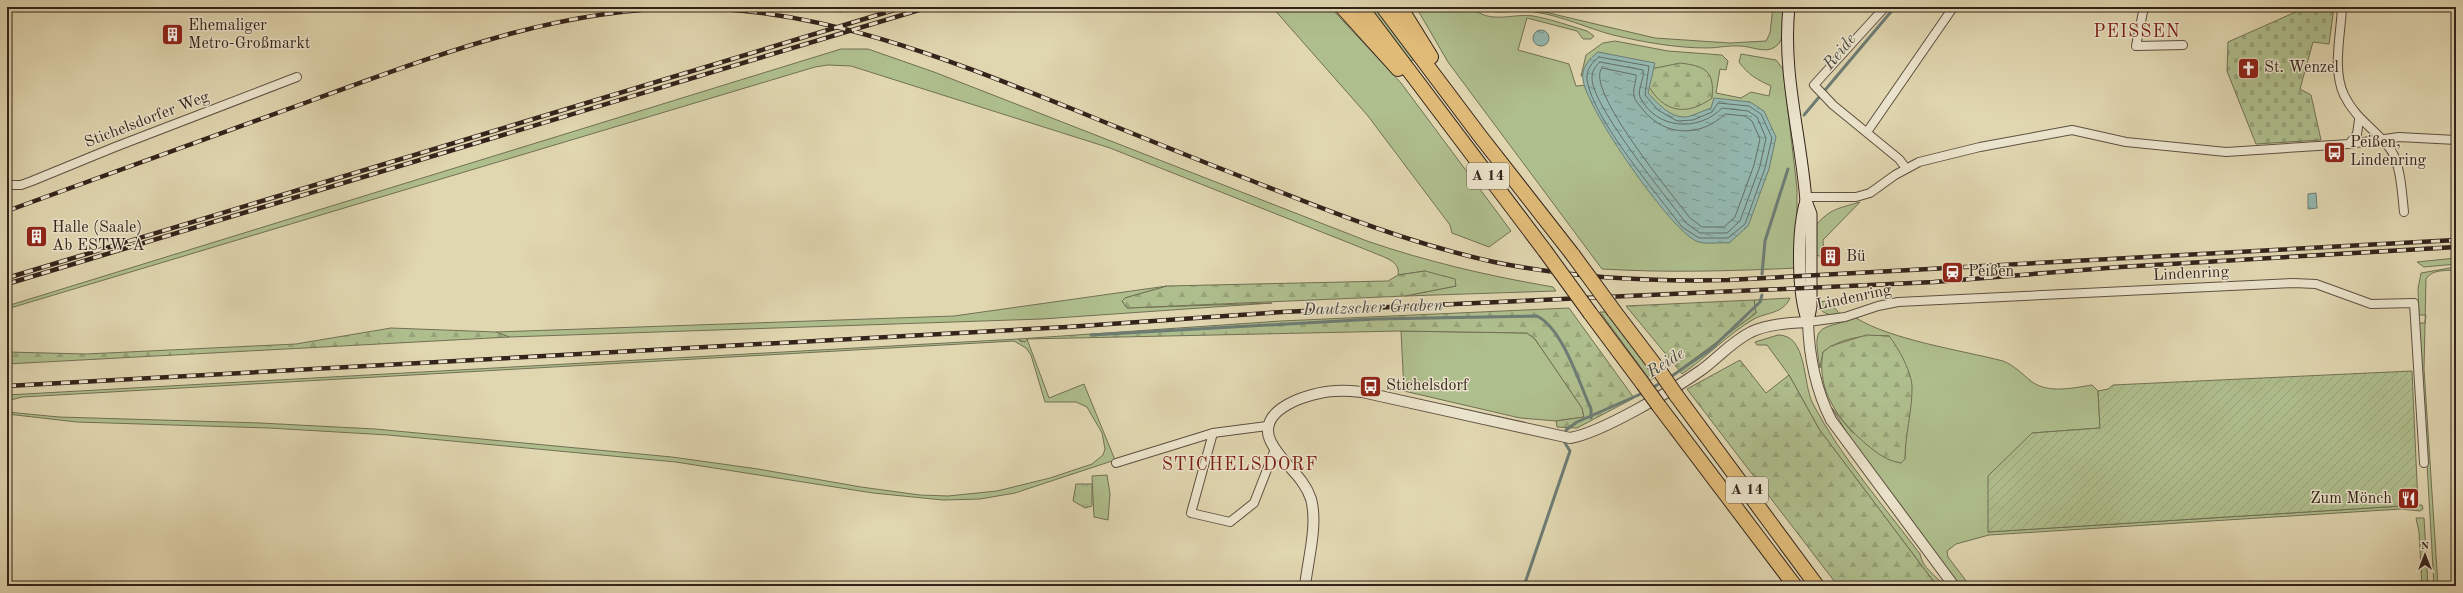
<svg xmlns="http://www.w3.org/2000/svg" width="2463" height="593" font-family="'Old Standard TT',serif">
<defs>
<pattern id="forest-firs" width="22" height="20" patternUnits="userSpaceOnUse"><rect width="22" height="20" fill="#afbe8d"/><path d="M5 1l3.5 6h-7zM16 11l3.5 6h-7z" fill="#97a379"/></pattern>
<pattern id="cemetery-stones" width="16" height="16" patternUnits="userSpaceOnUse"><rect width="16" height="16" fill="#afbe8d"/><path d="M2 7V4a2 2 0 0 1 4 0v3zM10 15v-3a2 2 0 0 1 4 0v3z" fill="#97a379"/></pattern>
<pattern id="park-tufts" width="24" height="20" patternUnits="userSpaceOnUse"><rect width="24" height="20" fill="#afbe8d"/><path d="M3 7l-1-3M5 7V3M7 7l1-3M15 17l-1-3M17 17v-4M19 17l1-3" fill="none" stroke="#97a379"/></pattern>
<pattern id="garden-furrows" width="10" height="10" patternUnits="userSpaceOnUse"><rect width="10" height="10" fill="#afbe8d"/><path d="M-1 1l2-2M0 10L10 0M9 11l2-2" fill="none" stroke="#97a379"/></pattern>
<pattern id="water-ripples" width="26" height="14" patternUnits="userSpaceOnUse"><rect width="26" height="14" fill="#94b8b0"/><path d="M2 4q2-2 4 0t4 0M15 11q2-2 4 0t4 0" fill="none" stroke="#79958e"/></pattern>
</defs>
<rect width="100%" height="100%" fill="#e0d6b0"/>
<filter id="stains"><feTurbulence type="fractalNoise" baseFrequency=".005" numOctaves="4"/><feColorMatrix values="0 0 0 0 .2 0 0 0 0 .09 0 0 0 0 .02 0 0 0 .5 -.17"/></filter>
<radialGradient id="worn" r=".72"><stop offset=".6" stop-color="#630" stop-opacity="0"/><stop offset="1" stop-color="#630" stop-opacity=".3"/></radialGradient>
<g fill="#afbe8d" stroke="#717054">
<path d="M805,7h54l-18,5z"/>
<path d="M1272,7h58l71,76 110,148 -22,16 -37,-14 -2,-8 -82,-109z"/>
<path d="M1369,7h8l39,51 -6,4z"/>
<path d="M1416,7h55c19,18 41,6 62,9 18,3 37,10 54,15l7,5 -3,3h-8l-6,-8 -50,-13 -9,32 51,14 7,22 11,-1 95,142 20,-113 -16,5 -14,-2 -18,-9 -7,-13 4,-26 -70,7 5,-21 17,-12 12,-2 53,10 54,4 6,6 -2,9 -6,-1 -4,24 25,5 10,-6 18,4 2,-10c-13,-6 -23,-11 -32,-24l2,-8 35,6 7,9 14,119v80c-65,3 -130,5 -195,1l-154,-207z"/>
<path d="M1478,7l58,3 119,28 75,5 36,-2 4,-8 3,-26h11c-1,11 2,34 -9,40 -10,7 -24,-1 -35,-1 -11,-1 -22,2 -33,2 -31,0 -64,-6 -94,-13 -26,-7 -51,-19 -78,-23 -20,-4 -37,5 -57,-5z"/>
<path d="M841,49h27l66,23 433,169c61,21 122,35 186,46l3,4 -151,5 51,-10 -31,-15 -27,4c3,-14 -15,-18 -26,-23l-262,-104 -259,-82 -23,-1 -13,2 -808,242v-3z"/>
<path d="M1860,202l-37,38 1,17 -9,-2 -1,-28c17,-19 23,-18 46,-25z"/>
<path d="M2456,258v6l-32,3 -7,-5z"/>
<path d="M2456,267v3c-11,1 -24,-1 -30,9l-2,90 14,217h-4l-15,-263h6l1,-8h-7l-1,-26 3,-16z"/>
<path d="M1167,286l-42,12 -3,3 5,7 145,-5 -230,16 -533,18 -13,-5 458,-16z"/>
<path d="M1790,298c-7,16 -23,14 -36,21 -26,15 -47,38 -72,55l-3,-4 77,-57 -2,-13z"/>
<path d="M1828,301l13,14c-11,1 -21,-1 -25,-13z"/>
<path d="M1600,312h8l48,65 -6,3z"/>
<path d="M1856,318c36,22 104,32 147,43 12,5 18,12 28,20 16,13 42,7 61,4l6,6 2,37 -68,5 -44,99 430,-27h4l1,4 -3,2 -19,-2 -412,26 -33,9 -9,7 1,6 22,29h-10l-108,-145 -20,-33 20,24 49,31 4,-4v-23l-16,-100c-24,-1 -47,1 -66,16l-3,16c-8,-46 -2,-37 36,-50z"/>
<path d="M1401,331l126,2 8,6 47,69 2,9 -28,4 -36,-3 -116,-27z"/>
<path d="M1778,335c30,0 24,48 35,69 28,53 71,102 107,150 3,15 15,20 24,32h-7l-118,-157 -30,-54 -22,-30h-10l-2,-3z"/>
<path d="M1018,339l3,3 6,-3 22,59 35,-14 31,76 -100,33 -35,6 -37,1 -70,-7 -197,-31 -288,-27 -119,-7 -192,-6 -70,-8v-2l52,5 201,6 115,6 297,28 86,12 103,18 59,8 28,1 49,-5 53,-13 42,-14 11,-9 2,-6 -3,-16 -15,-26 -11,-5h-31l-14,-47 -5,-7 -12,-7 -992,56 -15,4v-6z"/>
<path d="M1107,475l3,19 -2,26 -14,-3 -2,-41z"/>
<path d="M2416,518h8l4,68h-6l-3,-54z"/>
</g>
<g fill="url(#forest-firs)" stroke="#717054">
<path d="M1680,63c24,3 35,7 32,35 -26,19 -49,14 -64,-13l3,-16z"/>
<path d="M1425,271l30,8 1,7 -51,10 -278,12 -5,-7 3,-3 42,-12 221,-5 10,-6z"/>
<path d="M1754,300l2,13 -77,57 -53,-64z"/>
<path d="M1569,308l65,90 -57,30 -20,-1 -1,-6 28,-4 -2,-9 -47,-69 -8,-6 -127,-2 -373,8 -2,3 -7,-3 263,-18z"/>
<path d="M391,328l105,4 13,5 -502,27v-12l79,2 210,-10z"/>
<path d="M1866,335l23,1c9,11 24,38 23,53 0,23 -7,46 -7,70l-4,4c-14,-2 -24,-10 -35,-19 -28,-24 -50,-54 -43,-92l8,-6z"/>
<path d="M1740,360l26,33 23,-18 30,54 118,157h-99l-151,-197z"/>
</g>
<path fill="url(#cemetery-stones)" stroke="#717054" d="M2307,7h27l-5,37 -16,-2 -13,47 11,6 10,45 -65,4 -29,-73 1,-29z"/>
<path fill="url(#park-tufts)" stroke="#717054" d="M1076,484h16v22l-7,2 -12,-7z"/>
<path fill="url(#garden-furrows)" stroke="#717054" d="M2412,371l6,134 -430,27v-56l44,-43 68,-5 -2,-37 10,-2 5,-4z"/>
<g fill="url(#water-ripples)" stroke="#6d7c74">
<circle cx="1541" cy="38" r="8"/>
<path d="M1598,52l57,11 -7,30c11,12 27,30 45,22 6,-2 12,-5 18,-7l3,-10 36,4 14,9 12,26 -7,32 -21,57 -19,17c-9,-1 -25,2 -33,-2 -27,-13 -108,-130 -113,-161 -2,-12 6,-21 15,-28z"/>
<path d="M2316,193l1,15 -9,1v-15z"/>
</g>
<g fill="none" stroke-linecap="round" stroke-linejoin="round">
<g stroke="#646e66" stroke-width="1">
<path d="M1599,57l50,9 -4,29 13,15 19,11 16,-1 19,-8 6,-9 31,3 12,8 11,24 -7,30 -20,56 -17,14h-29l-17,-11c-25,-33 -89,-108 -95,-147 -1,-10 5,-18 12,-23z"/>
<path d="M1600,62l43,8c2,8 -6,19 -3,27 16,33 59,35 82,11l26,3 9,6 9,21 -6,28 -20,55 -13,12h-27l-14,-10c-19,-25 -95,-118 -94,-145 0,-7 3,-12 8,-16z"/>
<path d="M1602,68l34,7c1,7 -5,15 -1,24 2,4 6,8 9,12 22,26 57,26 81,3l20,2 7,5 8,18 -6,26 -19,52 -11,10h-22l-12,-9c-15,-20 -107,-130 -88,-150z"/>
</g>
<g stroke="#6d7c74" stroke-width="3">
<path d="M1804,115l91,-108"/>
<path d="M1762,274l3,-33 23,-72"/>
<path d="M1091,335l284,-16 162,-3c26,13 42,67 54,93v9"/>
<path d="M1669,378l42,-29 49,-47 2,-7"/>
<path d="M1652,388l10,-6"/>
<path d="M1566,430l11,-8 66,-29"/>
<path d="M1524,586l46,-135 -5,-8"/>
</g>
<defs>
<g id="minor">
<path d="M1885,7l-71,78 19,20 66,54 7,9"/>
<path d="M2144,7l-8,39 47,-1"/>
<path d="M2342,7c-1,27 -10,62 2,88 12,25 32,34 47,55 10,16 11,44 13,62"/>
<path d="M1867,132l85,-123 -1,-2"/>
<path d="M2349,144l8,-10 2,-14"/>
<path d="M7,185h14l11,-4 83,-34 182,-70"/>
<path d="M1805,197h51l14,-4 25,-18 24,-13 61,-15 92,-17 54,12 100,10 123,-8 50,-7 57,3"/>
<path d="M1808,322l37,-5 33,-11 20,-4 395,-19 23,1 55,20 43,-1 10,160"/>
<path d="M1213,433l-22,80 39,9 24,-19 21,-54"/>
<path d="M1116,463l97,-30 54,-7"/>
</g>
<path id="tertiary" d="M1305,586c3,-27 13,-61 6,-87 -8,-24 -29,-35 -40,-57 -17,-33 40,-50 64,-51 9,-1 18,0 27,1l208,46c31,-5 103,-48 130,-67 17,-12 31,-29 51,-39 17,-8 38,-9 57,-10 1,35 7,66 23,98l123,166"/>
<g id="secondary">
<path d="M1789,7c-7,66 12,129 17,194l5,13v92l-3,16"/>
<path d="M1806,201c-9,29 -9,92 2,121"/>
</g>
<g id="motorway">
<path d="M1342,7l56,62"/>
<path d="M1361,7l184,244"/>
<path d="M1383,7l97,129 93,119"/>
<path d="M1400,7l31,50"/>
<path d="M1614,311l47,62"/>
<path d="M1590,313l53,71"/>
<path d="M1676,395l141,191"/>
<path d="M1659,406l136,180"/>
</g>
</defs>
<use href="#minor" stroke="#5e5040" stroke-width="10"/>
<use href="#tertiary" stroke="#5e5040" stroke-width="12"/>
<use href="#secondary" stroke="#33231b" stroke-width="13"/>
<use href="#motorway" stroke="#33231b" stroke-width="16"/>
<use href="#minor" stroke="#ebe4cc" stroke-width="8"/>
<use href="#tertiary" stroke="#ebe4cc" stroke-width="10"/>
<use href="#secondary" stroke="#ebe4cc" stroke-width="11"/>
<use href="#motorway" stroke="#e0bb78" stroke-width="14"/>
<defs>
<g id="rail">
<path d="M7,211c102,-37 204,-74 306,-111 122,-44 243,-92 375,-92 134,0 259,51 382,100 61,25 123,50 185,74 78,31 157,62 239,80 78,16 155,20 234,18l728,-40"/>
<path d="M7,278l897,-271"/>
<path d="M7,284l922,-277"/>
<path d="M7,386l1060,-59 215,-15 652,-30 186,-15 336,-20"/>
</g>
</defs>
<use href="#rail" stroke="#33231b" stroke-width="4.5"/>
<use href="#rail" stroke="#ebe4cc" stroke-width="3" stroke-dasharray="9" stroke-linecap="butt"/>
<defs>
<g id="motorway-bridge">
<path d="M1545,251l45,62"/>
<path d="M1573,255l41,56"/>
<path d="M1661,373l15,22"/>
<path d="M1643,384l16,22"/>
</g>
</defs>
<use href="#motorway-bridge" stroke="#33231b" stroke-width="16" stroke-linecap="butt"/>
<use href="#motorway-bridge" stroke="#e0bb78" stroke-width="14"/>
</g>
<defs>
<symbol id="building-square" viewBox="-11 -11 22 22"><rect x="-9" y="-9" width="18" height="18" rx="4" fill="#8f2418" stroke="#ebe4cc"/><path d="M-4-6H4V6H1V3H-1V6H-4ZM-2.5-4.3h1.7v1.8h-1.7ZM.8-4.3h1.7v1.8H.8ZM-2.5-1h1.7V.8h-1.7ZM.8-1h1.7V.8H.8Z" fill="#fff"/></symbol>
<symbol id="church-square" viewBox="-11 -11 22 22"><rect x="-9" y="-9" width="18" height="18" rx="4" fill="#8f2418" stroke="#ebe4cc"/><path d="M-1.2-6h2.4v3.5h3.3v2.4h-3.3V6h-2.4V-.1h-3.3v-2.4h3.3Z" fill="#fff"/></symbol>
<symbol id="bus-square" viewBox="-11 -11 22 22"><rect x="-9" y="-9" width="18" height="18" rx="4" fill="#8f2418" stroke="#ebe4cc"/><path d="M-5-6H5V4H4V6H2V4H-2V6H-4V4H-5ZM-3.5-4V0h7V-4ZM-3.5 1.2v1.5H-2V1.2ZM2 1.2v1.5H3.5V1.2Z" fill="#fff"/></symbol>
<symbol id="station-square" viewBox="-11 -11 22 22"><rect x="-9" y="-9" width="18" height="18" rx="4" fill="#8f2418" stroke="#ebe4cc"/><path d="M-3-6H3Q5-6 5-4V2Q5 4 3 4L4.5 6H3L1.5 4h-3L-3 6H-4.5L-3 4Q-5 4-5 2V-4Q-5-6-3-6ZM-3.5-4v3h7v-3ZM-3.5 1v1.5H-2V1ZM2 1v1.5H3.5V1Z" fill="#fff"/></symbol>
<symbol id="restaurant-square" viewBox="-11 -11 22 22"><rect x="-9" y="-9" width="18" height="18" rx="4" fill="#8f2418" stroke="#ebe4cc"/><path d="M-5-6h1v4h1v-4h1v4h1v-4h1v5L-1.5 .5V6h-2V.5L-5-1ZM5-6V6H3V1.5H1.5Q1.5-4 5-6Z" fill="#fff"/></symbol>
</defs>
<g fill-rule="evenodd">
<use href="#building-square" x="160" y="22" width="25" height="25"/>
<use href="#church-square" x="2236" y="56" width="25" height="25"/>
<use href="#bus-square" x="2322" y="140" width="25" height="25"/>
<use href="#building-square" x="24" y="224" width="25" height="25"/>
<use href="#building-square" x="1818" y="244" width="25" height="25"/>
<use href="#station-square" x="1940" y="260" width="25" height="25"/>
<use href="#bus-square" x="1358" y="374" width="25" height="25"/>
<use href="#restaurant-square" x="2396" y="486" width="25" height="25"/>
</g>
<g text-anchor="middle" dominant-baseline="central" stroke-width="3" stroke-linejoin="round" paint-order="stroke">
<g fill="#ebe4cc" stroke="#6a5d50" stroke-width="1">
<rect x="1467" y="163" width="42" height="26" rx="3"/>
<rect x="1726" y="477" width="42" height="26" rx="3"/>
</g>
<g font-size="15" font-weight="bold" fill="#33231b">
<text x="1488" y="176">A 14</text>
<text x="1747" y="490">A 14</text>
</g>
<g font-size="16" fill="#33231b" stroke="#ebe4cc" text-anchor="start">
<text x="188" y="26">Ehemaliger<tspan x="188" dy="18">Metro-Großmarkt</tspan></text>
<text x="2264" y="68">St. Wenzel</text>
<text x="2350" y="143">Peißen,<tspan x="2350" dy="18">Lindenring</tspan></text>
<text x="52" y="228">Halle (Saale)<tspan x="52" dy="18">Ab ESTW-A</tspan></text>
<text x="1846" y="257">Bü</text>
<text x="1968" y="272">Peißen</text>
<text x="1386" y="386">Stichelsdorf</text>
<text x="2392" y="499" text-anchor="end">Zum Mönch</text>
</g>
<g font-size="16" fill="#33231b" stroke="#ebe4cc">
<text transform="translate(147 120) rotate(-21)">Stichelsdorfer Weg</text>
<text transform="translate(2191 274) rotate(-3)">Lindenring</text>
<text transform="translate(1854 298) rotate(-12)">Lindenring</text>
</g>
<g font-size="17" font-style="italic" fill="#4b4840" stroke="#ebe4cc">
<text transform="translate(1840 52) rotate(-50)">Reide</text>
<text transform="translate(1373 308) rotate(-2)">Dautzscher Graben</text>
<text transform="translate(1666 363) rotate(-32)">Reide</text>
</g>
<g font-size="18" letter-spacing="1" fill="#7a1f14" stroke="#ebe4cc">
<text x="2137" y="32">PEISSEN</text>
<text x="1240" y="465">STICHELSDORF</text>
</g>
</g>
<rect width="2463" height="593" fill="none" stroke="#e0d6b0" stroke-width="24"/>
<rect x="8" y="8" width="2447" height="577" fill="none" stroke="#33231b" stroke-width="2"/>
<rect x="12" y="12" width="2439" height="569" fill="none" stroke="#33231b"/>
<g transform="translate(2425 555)" stroke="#ebe4cc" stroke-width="3" paint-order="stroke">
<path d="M0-3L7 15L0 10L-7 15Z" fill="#33231b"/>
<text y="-6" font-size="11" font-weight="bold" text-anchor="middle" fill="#33231b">N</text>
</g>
<rect width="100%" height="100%" filter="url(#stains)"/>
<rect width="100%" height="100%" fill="url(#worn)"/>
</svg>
